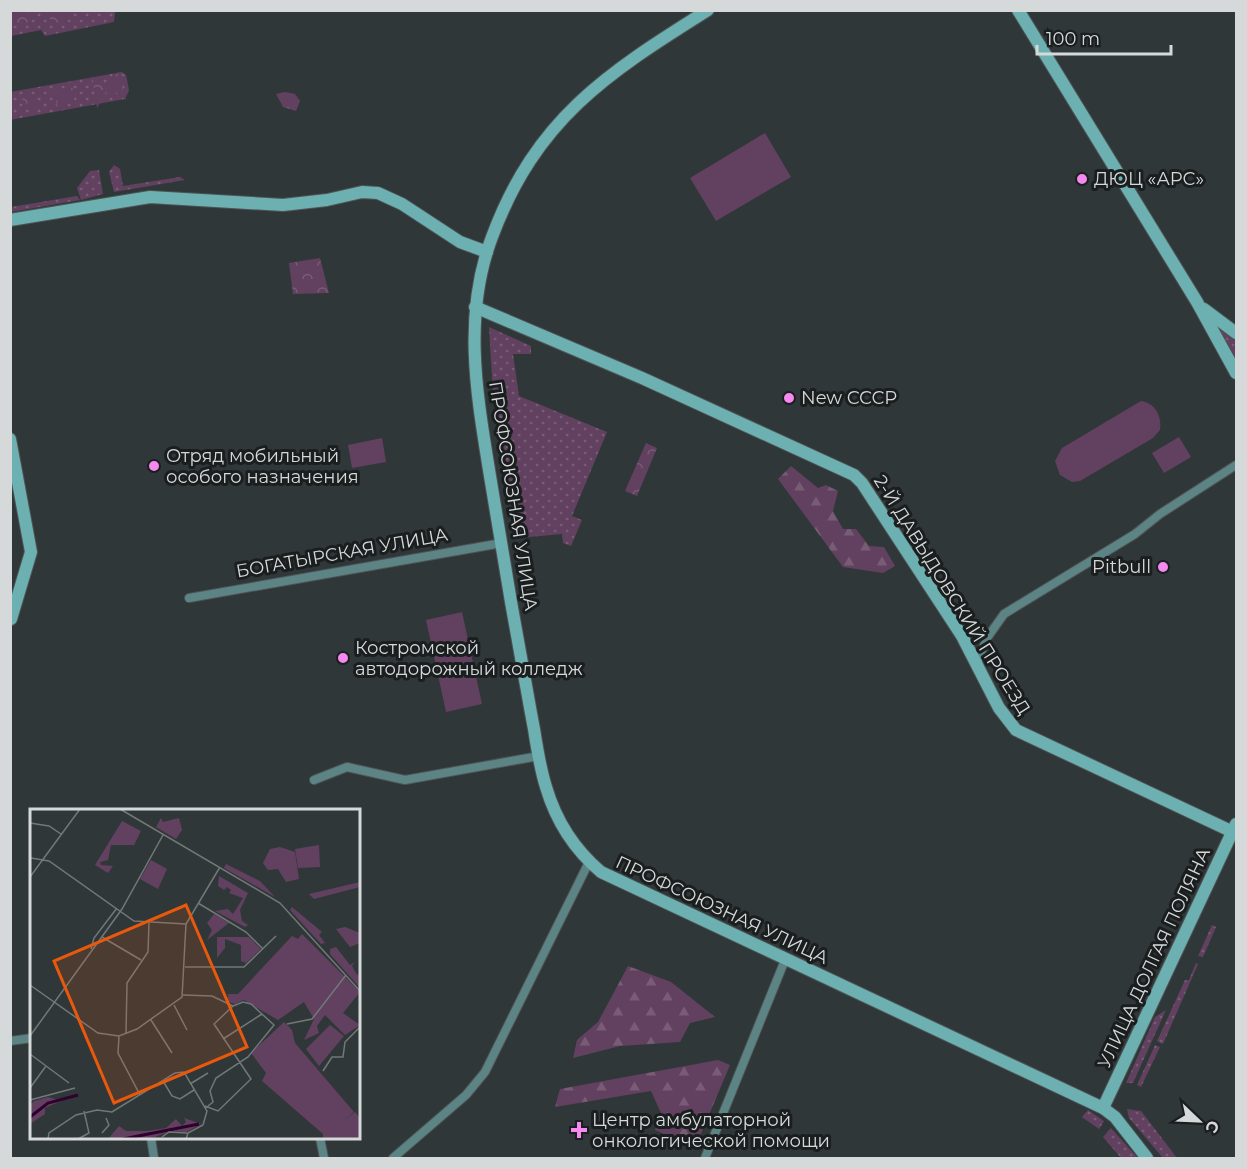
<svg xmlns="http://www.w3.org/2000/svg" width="1247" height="1169" font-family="Montserrat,sans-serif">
<defs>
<pattern id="grass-dots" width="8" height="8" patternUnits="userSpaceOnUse" patternTransform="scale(1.5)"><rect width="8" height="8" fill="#624160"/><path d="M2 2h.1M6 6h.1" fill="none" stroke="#785c76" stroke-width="1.8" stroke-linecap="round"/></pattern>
<pattern id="forest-firs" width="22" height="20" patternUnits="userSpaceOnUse" patternTransform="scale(1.5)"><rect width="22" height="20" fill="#624160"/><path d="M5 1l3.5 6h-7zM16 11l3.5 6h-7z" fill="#785c76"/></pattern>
<pattern id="park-crowns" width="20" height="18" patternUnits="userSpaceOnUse" patternTransform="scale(1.5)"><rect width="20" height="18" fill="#624160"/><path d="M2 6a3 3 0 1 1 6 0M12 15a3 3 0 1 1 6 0" fill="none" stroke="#785c76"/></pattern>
</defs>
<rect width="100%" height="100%" fill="#303738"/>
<g fill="url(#grass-dots)">
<path d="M11,11h104l-1,11 -69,14 -4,-6 -30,6z"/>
<path d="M122,72l4,3 3,15 -4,9 -115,21v-28z"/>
<path d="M114,165l6,4 3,17 57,-9 5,3 -71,12 -5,-20z"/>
<path d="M99,170l4,24 -22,6 -4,-12 13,-17z"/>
<path d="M77,196l3,4 -69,12v-5z"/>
<path d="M489,327l42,19v8h-18l6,42 88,36 -35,84 10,4 -11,26 -8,-3 -1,-9 -44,4 -25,-144z"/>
<path d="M1219,328l17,12v19z"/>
<path d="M1212,925l4,2 -13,30 -5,-1z"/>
<path d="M1196,963l2,1 -35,80 -6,-3 28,-61h4z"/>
<path d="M1166,1010l-33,73h-7l29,-66z"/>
<path d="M1155,1045l5,2 -19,40 -4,-2z"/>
<path d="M1127,1109l14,2 36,47h-14l-34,-40z"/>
<path d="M1088,1110l16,11 -5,8 -17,-12z"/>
<path d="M1111,1128l25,28 2,2h-17l-18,-21z"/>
</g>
<g fill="url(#forest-firs)">
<path d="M285,92l10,2 5,7 -4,10 -13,-4 -7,-13z"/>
<path d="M791,466l27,22 8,-3 12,6 -5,20 10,18h13l13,17 15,1 11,19 -12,7 -40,-6 -65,-88z"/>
<path d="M628,966l43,16 44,35 -25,6 -10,19 -60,4 -47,12 4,-18 21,-18z"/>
<path d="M718,1060l12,5 -35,83 -40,-18 6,-17 -10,-22 -96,16 5,-18z"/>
</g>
<g fill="url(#park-crowns)">
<path d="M48,10h19v1l-4,9 -10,3 -7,-9z"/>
<path d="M17,11l17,5 -13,12 -10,-5v-7z"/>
<path d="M118,71l8,29 -15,-11 -4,1 -10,18 -5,-32 14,11 5,-1z"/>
<path d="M73,88l2,15 -18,3 -2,-14z"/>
<circle cx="30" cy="102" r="8"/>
<path d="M320,258l9,35 -36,1 -4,-31z"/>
<path d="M646,443l11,5 -20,48 -12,-5z"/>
</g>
<g fill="#624160">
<path d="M765,133l26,44 -75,44 -26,-43z"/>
<path d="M1141,401c14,2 21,15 19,29l-7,8 -73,43 -8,1 -12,-7 -5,-14 7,-13z"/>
<path d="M1179,437l12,20 -27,16 -12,-20z"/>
<path d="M382,438l4,24 -34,6 -4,-23z"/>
<path d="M462,612l20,92 -36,8 -20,-92z"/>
</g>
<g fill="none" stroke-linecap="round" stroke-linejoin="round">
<defs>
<g id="street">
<path d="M189,598l313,-55"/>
<path d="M977,663l10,-25 17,-24 131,-80 25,-20 76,-49"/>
<path d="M314,780l33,-13 58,13 134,-24"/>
<path d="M10,1041l22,-3"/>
<path d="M151,1138l3,20"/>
<path d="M320,1138l4,20"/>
<path d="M393,1158l73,-63 19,-23 104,-210"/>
<path d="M705,1158l80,-198"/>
</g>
<g id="secondary">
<path d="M708,10c-102,64 -172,109 -216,227 -30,79 -15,159 -2,239 7,42 14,84 21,126 8,43 15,85 23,127 3,19 6,39 12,58 10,34 29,63 55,85l502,236 12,9 32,41"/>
<path d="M1018,10l179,292 39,71"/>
<path d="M10,220l140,-23 133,8 44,-5 35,-8 16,1 24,11 58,38 27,10"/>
<path d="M475,307l167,71 212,97 8,8 100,153 37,72 17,22 217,102"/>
<path d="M1204,309l32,24"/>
<path d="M10,439l21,113 -20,67"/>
<path d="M1103,1108l133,-284"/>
</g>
</defs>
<use href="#street" stroke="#4e5455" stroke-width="10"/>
<use href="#secondary" stroke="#4e5455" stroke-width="14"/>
<use href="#street" stroke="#5c8485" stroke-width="8"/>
<use href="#secondary" stroke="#6db0b1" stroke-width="12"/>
</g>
<g fill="#f589ef" stroke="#1b1e1e" stroke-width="2">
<circle cx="1082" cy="179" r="6"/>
<circle cx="789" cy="398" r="6"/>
<circle cx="154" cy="466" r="6"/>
<circle cx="1163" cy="567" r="6"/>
<circle cx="343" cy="658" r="6"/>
<path d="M576 1121h6v6h6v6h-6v6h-6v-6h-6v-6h6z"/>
</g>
<g text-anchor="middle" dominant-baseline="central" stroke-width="6" stroke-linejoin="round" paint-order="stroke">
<g font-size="18" fill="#d5d9d9" stroke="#1b1e1e" text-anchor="start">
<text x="1094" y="179">ДЮЦ «АРС»</text>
<text x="801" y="398">New СССР</text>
<text x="166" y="456">Отряд мобильный<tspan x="166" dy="21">особого назначения</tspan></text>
<text x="1151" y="567" text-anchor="end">Pitbull</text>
<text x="355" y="648">Костромской<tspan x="355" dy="21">автодорожный колледж</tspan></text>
<text x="592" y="1120">Центр амбулаторной<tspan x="592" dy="21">онкологической помощи</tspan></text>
</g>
<g font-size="18" fill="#d5d9d9" stroke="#1b1e1e">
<text transform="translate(513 496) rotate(81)">ПРОФСОЮЗНАЯ УЛИЦА</text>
<text transform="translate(342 553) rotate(-10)">БОГАТЫРСКАЯ УЛИЦА</text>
<text transform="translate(952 595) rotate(58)">2-Й ДАВЫДОВСКИЙ ПРОЕЗД</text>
<text transform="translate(722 910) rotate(25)">ПРОФСОЮЗНАЯ УЛИЦА</text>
<text transform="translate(1154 958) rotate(-65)">УЛИЦА ДОЛГАЯ ПОЛЯНА</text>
</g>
</g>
<g transform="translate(30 809)">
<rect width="330" height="330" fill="#303738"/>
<path d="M131,9l2,4 16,-4 3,12 -6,9 -20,-12zM187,128h32l12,12 -15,14 -5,-2v-16l-16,-6v9l-8,10z" fill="#624160"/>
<path d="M92,12l19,10 -7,14h-23l-3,15 -8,2 1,3 12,1 -5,7 -13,-8zM250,38l15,5 4,27 -13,3 -8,-13 -10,1 -5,-7 7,-14zM196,55l34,17 15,16 -51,-29zM189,67l29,17 -8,17 2,11 6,4 -3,2 -30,-16 13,-2 5,5 10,-16 -14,-5 2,-3 -4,-3 -3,3 -6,-4zM330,73v5l-46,12 -5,-5zM262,98l30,25 -3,3 6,8 -4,1 -31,-34zM184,105l15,9 -22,17 5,-10 -5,-7zM315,118l15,6v10l-10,4 -14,-18zM272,125l58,58 -17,21 17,12 -15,10 -20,-20 -8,11 2,7 -15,7 10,-21 -10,-17 -26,18 -34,-20 -9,4 -7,-2v-8h10l54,-58 6,3zM306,138l14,18 5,-3 -3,4 5,9 3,-2v15l-30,-34v-5zM49,284l-34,15v6l-15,10v-19l4,-4 14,-4 10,3zM154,309l17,6 -14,8 -17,-1 -20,8h-42l11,-13 7,5h21l19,-3 10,-9 6,7 4,-4z" fill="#624160"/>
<path d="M289,36l1,22 -22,1 -3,-19z" fill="#624160"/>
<path d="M121,51l16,9 -9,20 -18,-10zM254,213l8,8 3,13 59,69 -12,10 13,-10 5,6v21h-37v-5l-61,-53 4,-8 -15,-20zM300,216l14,11 -25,30 -13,-17z" fill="#624160"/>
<path fill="none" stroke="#30002f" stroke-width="3" d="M0,308l18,-14 30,-8M93,330l76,-15"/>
<path fill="none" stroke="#727878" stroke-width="1.5" d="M90,0l160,94 80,88M0,14l19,3 12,8M1,49l18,3 85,60 52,3M0,68l50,-68M168,94l48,29 17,17M72,128l39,23M61,140l3,-11 23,-30M155,158h59l32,-31M0,176l68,48 21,3 18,-7 45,-32 4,-73 34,-57M153,186l29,1 21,10 -19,18 37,55 -33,32 -13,-5M144,196l13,25M121,211l21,33M257,215l25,-5 34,-44M96,225l1,-51 21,-31 1,-29M0,227l92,-127 41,-74M89,227l-1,17 22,42M193,230l39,-25M0,245l39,29M293,262l9,-14h11l2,-15 15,-15M133,272l9,15 8,3 14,-9M160,275l18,-11M0,279l16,-22M0,291l45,-12M178,297l5,-4 -3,-11 6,-13 32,-21 26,-32 -23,-21 -8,-2 -10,4M72,324l7,-8 -3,-7M132,328l7,-5 18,1M18,330l1,-6 27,-18 21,-5 15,2 63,-39 9,-1 23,39 -4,14 -15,8 -2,6M48,330l11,-6 -5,-22"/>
<path fill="#e8590c" fill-opacity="0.15" stroke="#e8590c" stroke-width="3" d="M156,96l61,142 -133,56 -60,-142z"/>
<rect width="330" height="330" fill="none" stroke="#d5d9d9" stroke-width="3"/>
</g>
<rect width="1247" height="1169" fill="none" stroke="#d5d9d9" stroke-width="24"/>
<g transform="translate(1199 1121) rotate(113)" stroke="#1b1e1e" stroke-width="4.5" paint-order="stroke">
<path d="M0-4.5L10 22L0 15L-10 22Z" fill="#d5d9d9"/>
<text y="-9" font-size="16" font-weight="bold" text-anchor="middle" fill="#d5d9d9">С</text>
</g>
<path d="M1037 45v9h134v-9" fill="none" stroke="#d5d9d9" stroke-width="3"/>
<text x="1046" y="45" font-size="18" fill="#d5d9d9" stroke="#1b1e1e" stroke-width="4.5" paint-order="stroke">100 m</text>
</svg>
